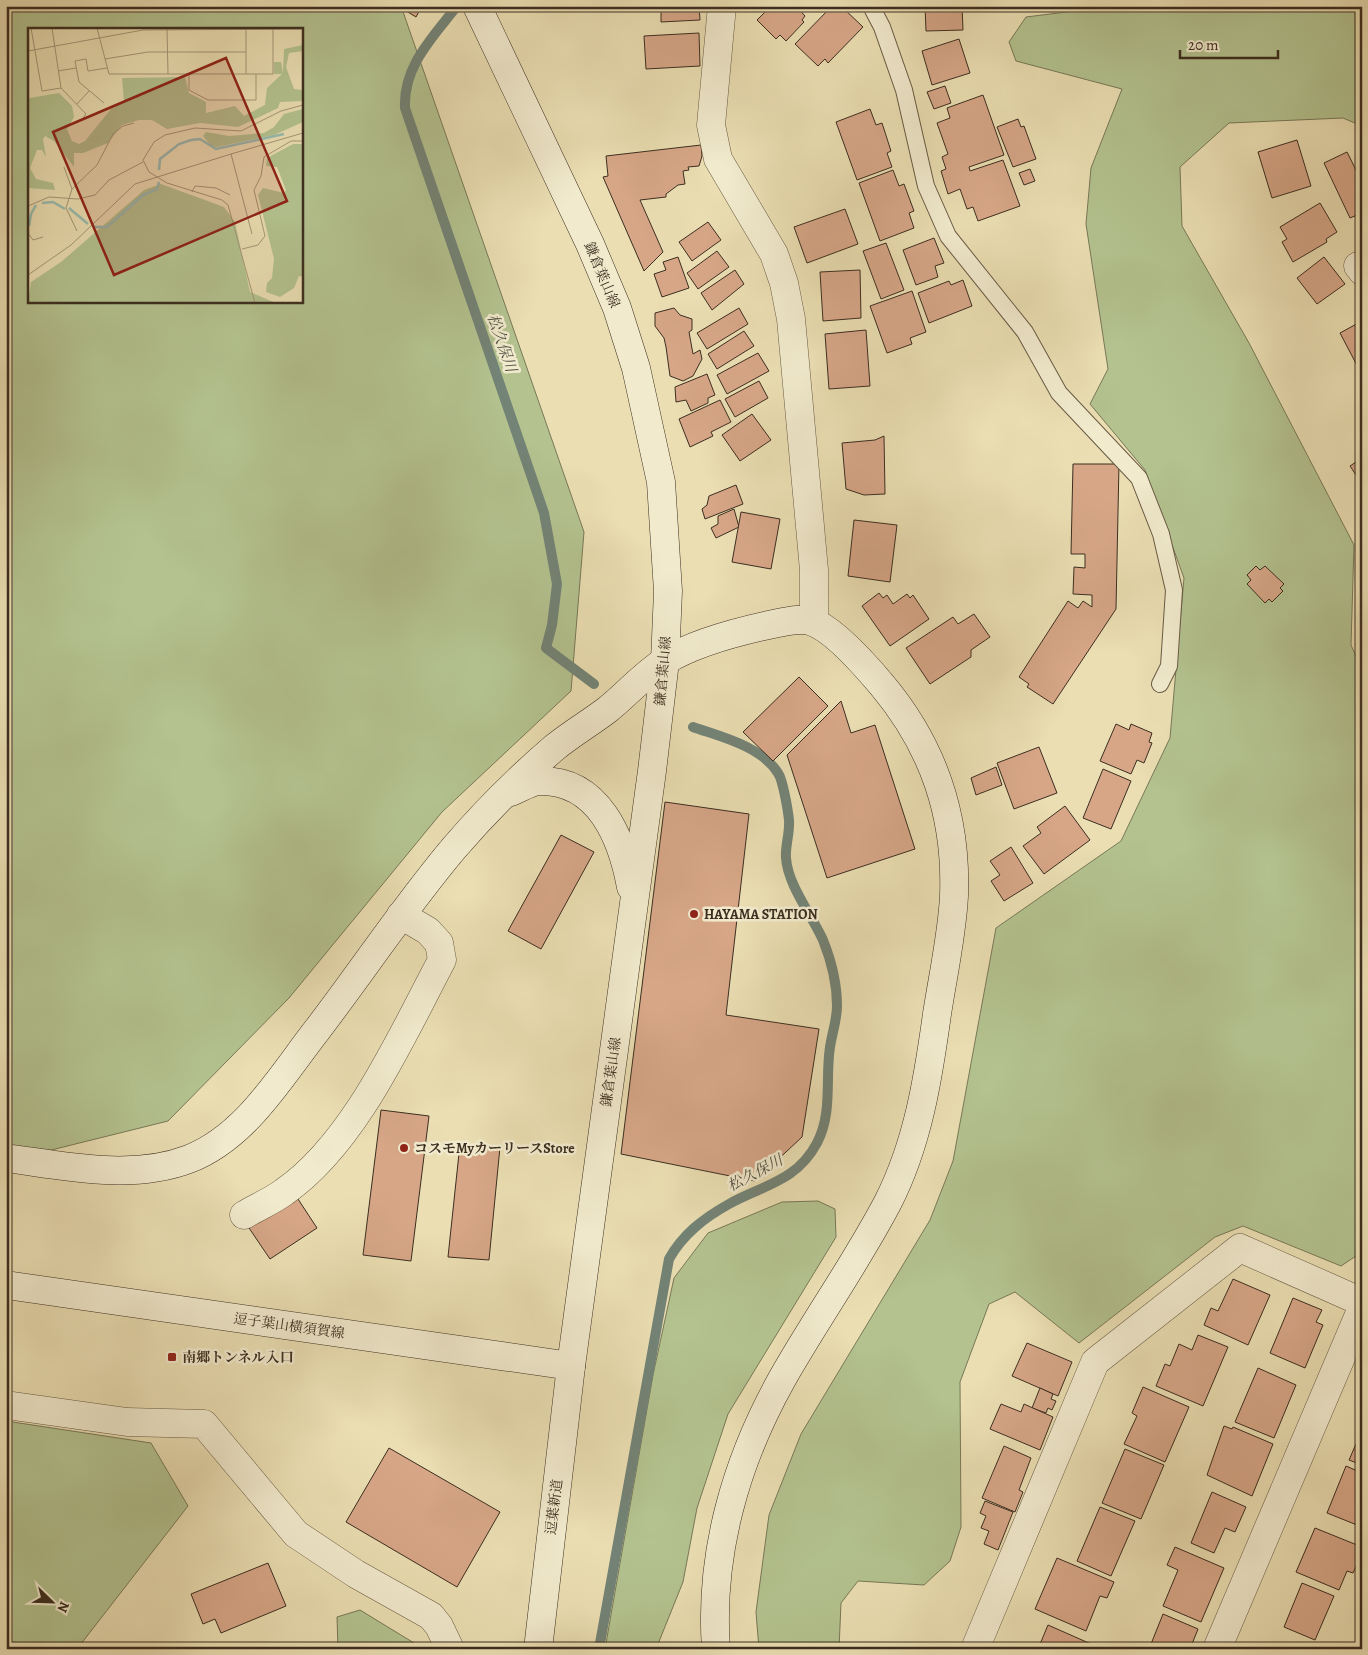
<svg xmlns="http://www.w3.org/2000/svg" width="1368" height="1655" font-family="Alegreya,'Noto Serif JP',serif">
<rect width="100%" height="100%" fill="#eadeb2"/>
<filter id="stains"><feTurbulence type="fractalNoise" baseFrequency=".004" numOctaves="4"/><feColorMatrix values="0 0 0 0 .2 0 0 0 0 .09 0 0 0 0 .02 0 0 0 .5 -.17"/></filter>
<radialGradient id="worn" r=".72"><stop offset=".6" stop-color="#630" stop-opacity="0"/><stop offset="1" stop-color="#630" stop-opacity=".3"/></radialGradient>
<g fill="#b3c28f" stroke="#787858" fill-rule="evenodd">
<path d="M6,6h395l183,526 -13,159 -129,121 -153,186 -121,123 -157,39 -5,-1zM29,29h272v272h-272z"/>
<path d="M1115,6h247v120l-19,-8 -114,5 -49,44 2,59 67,117 105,202 -3,100 11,25v571l-6,15 -15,10 -98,-40 -28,11 -136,106 -64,-51 -26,12 -29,78 1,145 -11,34 -26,24 -66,-4 -17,22 -2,46h-80l-3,-37 13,-97 32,-81 129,-214 23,-59 43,-233 125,-87 49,-103 14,-160 -39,-108 -55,-66 18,-35 -22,-145 5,-56 31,-79 -106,-28 -7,-19 17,-25z"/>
<path d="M818,1201l17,8 1,28 -108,177 -31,94 -14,74 -27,67h-51l48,-274 21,-97 34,-45 74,-31z"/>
<path d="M6,1421l145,22 37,63 -111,143h-71z"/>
<path d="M360,1610l54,33 2,6h-78l-1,-32z"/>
</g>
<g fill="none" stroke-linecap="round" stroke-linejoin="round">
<g stroke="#738376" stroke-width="10">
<path d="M457,6c-24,31 -54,60 -52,102l139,405 13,71 -5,41 -6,23 48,36"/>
<path d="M599,1649l70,-390c14,-25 35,-41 60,-55 34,-19 67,-22 88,-61 16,-31 8,-64 13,-96 2,-14 7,-27 7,-41 0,-22 -6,-46 -14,-66 -11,-25 -35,-54 -37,-82 -1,-12 4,-25 3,-38 -1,-9 -6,-40 -11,-47 -17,-27 -57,-36 -85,-46"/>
</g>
</g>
<g fill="#d6a687" stroke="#3c2e20">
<path d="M398,6h24l-6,11z"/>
<path d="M661,6h38l1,14 -39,2z"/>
<path d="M771,6h25l9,10 -3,4 2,2 -18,19 -6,-6 -4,4 -19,-19z"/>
<path d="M832,6h9l22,21 -35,36 -3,-4 -7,7 -23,-22z"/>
<path d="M925,6h37l1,24 -37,1z"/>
<path d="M699,33l1,33 -54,3 -2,-33z"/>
<path d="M959,39l11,34 -38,12 -10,-34z"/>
<path d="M945,86l6,17 -17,6 -7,-17z"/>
<path d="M983,95l21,60 -35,12 1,4 33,-11 17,46 -42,15 -5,-14 -6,2 -7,-20 -12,5 -7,-23 5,-2 -4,-12 6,-3 -11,-31 13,-5 -3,-10z"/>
<path d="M870,109l6,16 6,-2 9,28 -4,2 5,14 -35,13 -21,-58z"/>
<path d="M1018,119l3,8 3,-1 12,33 -23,8 -16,-40z"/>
<path d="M1297,140l14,46 -39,12 -14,-46z"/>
<path d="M701,145l1,11 -3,10 -11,1 1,3 -6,1 2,13 -7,1 -12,9v3l-26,3 23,52 -19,19 -41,-94 5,-1 -2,-20z"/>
<path d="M1347,152l15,30v31l-12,5 -26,-55z"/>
<path d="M1030,169l5,12 -11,4 -5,-12z"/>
<path d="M893,170l6,16 5,-2 10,27 -5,2 5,15 -34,13 -21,-58z"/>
<path d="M1320,203l17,29 -11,7 1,3 -34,20 -11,-20 5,-3 -7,-12z"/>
<path d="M845,209l13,35 -51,19 -13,-36z"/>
<path d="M708,222l13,18 -29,21 -13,-19z"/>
<path d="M934,238l10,25 -9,3 3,11 -22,8 -13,-35z"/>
<path d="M886,243l18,47 -23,9 -18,-48z"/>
<path d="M717,251l12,16 -31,22 -11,-16z"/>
<path d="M678,257l11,31 -27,9 -8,-23 12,-4 -3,-8z"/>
<path d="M1324,257l21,27 -28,20 -20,-26z"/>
<path d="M735,270l9,14 -32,26 -11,-17z"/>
<path d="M860,270l1,48 -38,3 -3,-49z"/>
<path d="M963,280l9,26 -43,17 -11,-30 31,-12 2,4z"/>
<path d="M912,291l14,41 -16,6 2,6 -25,9 -17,-47z"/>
<path d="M674,308l6,7 12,4v11l-3,2 4,22 7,-4 2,9 -9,17 -10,5 -13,-5 -4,-29 -2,-9 -9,-12v-13z"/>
<path d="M739,308l9,16 -41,25 -10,-16z"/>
<path d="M1362,321v52h-1l-21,-40z"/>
<path d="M866,330l4,56 -41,3 -4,-55z"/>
<path d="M744,331l10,15 -37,23 -9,-15z"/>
<path d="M758,353l11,18 -42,23 -10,-19z"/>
<path d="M707,374l8,21 -7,3v5l-17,8 -5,-11 -10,2 -1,-15z"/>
<path d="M759,381l9,17 -33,19 -10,-18z"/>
<path d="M720,400l11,22 -20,10 2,4 -23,11 -11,-28z"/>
<path d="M752,414l19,26 -31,21 -18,-26z"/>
<path d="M884,436l1,58 -21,1 -18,-6 -4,-46 33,-3z"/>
<path d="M1362,458v26l-12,-18z"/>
<path d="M1073,464h46l-3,145 -63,95 -26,-17 2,-3 -10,-7 49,-76 10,7 5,-7 9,6v-12l-19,-1 1,-27 11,1v-14h-14z"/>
<path d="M736,485l7,19 -38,15 -3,-10 5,-4 2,-9z"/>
<path d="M734,509l5,18 -23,11 -5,-10 7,-4v-8z"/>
<path d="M741,512l39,7 -9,50 -39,-7z"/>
<path d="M854,520l43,5 -7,57 -42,-6z"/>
<path d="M1256,566l4,4 5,-4 19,18 -4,4 3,3 -11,11 -3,-3 -4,4 -18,-19 4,-4 -4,-5z"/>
<path d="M879,593l4,5 4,-3 6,9 14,-10 3,4 3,-3 16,24 -39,27 -28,-40z"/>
<path d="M974,614l16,23 -19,13v7l-41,27 -24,-36 47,-31 5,7z"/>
<path d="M799,677l29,29 -55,55 -30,-29z"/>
<path d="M841,701l10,32 24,-8 40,124 -88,29 -40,-123z"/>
<path d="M1116,724l13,6 2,-6 21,9 -3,9 3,1 -8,20 -7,-3 -6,14 -31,-13z"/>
<path d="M1039,747l18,46 -43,16 -17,-46z"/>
<path d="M996,767l6,18 -26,10 -5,-17z"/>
<path d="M1103,769l28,12 -20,48 -28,-11z"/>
<path d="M665,802l84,12 -23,201 93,14 -17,108 -47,44 -134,-27z"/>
<path d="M1065,806l25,34 -46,34 -21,-28 18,-13 -4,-6z"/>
<path d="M561,835l33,17 -53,97 -33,-18z"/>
<path d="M1011,847l22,36 -29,18 -13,-20 9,-6 -10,-14z"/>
<path d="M381,1110l48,6 -18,145 -48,-6z"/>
<path d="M460,1144l40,3 -11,113 -41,-3z"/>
<path d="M296,1196l21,32 -47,31 -21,-31z"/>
<path d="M1233,1279l37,16 -22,50 -44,-20 7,-17 7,3z"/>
<path d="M1293,1298l29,12 -6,12 7,3 -18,43 -35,-15z"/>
<path d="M1198,1335l30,12 -25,59 -47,-20 9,-22 5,2 9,-22 13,6z"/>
<path d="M1027,1343l45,19 -14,34 -46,-20z"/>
<path d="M1258,1368l38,17 -22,53 -39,-16z"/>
<path d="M1143,1387l46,20 -24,55 -41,-18 13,-28 -5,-3z"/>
<path d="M1040,1388l13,6 -2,5 5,2 -4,9 -4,-2 -2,5 -14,-5z"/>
<path d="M1001,1404l20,8 3,-8 29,13 -13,33 -50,-21z"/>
<path d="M1224,1426l8,3 1,-2 40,17 -21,52 -45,-21z"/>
<path d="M1362,1430v35l-13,-5z"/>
<path d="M1004,1446l27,12 -12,32 4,2 -8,20 -33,-14z"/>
<path d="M389,1448l111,64 -43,75 -111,-65z"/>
<path d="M1125,1449l39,16 -23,54 -39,-16z"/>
<path d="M1346,1466l16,7v54l-35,-14z"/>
<path d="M1212,1492l34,15 -11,25 -10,-4 -11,25 -23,-10z"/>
<path d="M985,1501l28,11 -15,38 -14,-6 5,-13 -8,-3 5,-12 -6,-3z"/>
<path d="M1100,1507l35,14 -24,55 -34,-15z"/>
<path d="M1315,1528l47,19v6l-9,20 -6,-2 -8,19 -43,-18z"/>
<path d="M1175,1547l49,21 -23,54 -38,-16 15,-36 -11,-5z"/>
<path d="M1057,1558l57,24 -7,16 -7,-2 -14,35 -51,-22z"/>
<path d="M268,1563l18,43 -65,27 -6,-14 -12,5 -12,-30z"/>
<path d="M1302,1583l32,13 -19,44 -31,-13z"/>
<path d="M1163,1614l35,15 -8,20h-41z"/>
<path d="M1048,1625l43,19 -2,5h-51z"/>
</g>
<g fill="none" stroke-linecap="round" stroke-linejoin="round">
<defs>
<path id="lane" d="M871,6l11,21 22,63 22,96 22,50 77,96 34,61 80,85 22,56 13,56 -5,76 -9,18"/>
<g id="street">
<path d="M722,6l-11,119 7,34 56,95 10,29 7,36 23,251v52"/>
<path d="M1358,266l4,5"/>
<path d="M244,1215c13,-8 28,-14 40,-23 71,-49 118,-157 158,-232l-3,-17 -11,-12 -27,-16"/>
<path d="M6,1405l121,17 77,2 92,110 60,40 75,42 8,10 11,23"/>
<path d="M975,1649l120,-287 145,-114 122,54"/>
<path d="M1217,1649l145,-341"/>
</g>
<g id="secondary">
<path d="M477,6l113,238 27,64 19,60 25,114 7,109 -3,70 -13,110 -81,595 -33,283"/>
<path d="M511,792c8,-3 20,-11 29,-11 59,-1 82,57 91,106"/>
<path d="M6,1158c59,8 126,23 183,1 57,-22 92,-83 128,-129 46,-60 88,-124 137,-182 30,-35 65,-70 100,-100 17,-14 36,-25 53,-38 19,-15 37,-36 58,-49 29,-18 79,-31 113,-38 11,-2 21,-5 32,-2 23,7 56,45 72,64 52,62 75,131 72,211 -2,39 -11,79 -17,118 -9,65 -19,129 -49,188 -32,61 -72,117 -106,177 -46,82 -73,175 -66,270"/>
<path d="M6,1285l565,81"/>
</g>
</defs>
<use href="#lane" stroke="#685a44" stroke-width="18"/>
<use href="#street" stroke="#685a44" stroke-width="29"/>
<use href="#secondary" stroke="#3c2e20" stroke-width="29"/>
<use href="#lane" stroke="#f1eacd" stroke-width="16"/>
<use href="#street" stroke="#f1eacd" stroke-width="28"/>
<use href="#secondary" stroke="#f1eacd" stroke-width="28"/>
</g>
<g fill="#8f2418" stroke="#f1eacd" stroke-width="2">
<circle cx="694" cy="914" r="5"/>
<circle cx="404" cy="1148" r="5"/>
<rect x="167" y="1352" width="10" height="10" rx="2.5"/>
</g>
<g text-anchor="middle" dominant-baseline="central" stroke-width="5" stroke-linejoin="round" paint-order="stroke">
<g font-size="14" fill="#3c2e20" stroke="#f1eacd">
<text transform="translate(602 275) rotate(67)">鎌倉葉山線</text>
<text transform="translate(663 671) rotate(-85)">鎌倉葉山線</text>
<text transform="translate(611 1072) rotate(-82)">鎌倉葉山線</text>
<text transform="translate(289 1326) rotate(8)">逗子葉山横須賀線</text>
<text transform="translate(554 1507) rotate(-83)">逗葉新道</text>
</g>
<g font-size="14" font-weight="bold" fill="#3c2e20" stroke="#f1eacd" text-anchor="start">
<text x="704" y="914">HAYAMA STATION</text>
<text x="414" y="1148">コスモMyカーリースStore</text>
<text x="182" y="1357">南郷トンネル入口</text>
</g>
<g font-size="15" font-style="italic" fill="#535244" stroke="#f1eacd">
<text transform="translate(502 343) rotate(71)">松久保川</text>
<text transform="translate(755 1173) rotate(-28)">松久保川</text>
</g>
</g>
<g transform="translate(28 28)">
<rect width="275" height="275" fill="#eadeb2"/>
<path d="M275,17v6l-14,2 -3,14 8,22 9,1v11l-23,1 -2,6 -40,19 -38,-4 -33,6 -15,-9h-13l-17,5 -14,18 -25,10h-9v14l-20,-26 -9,-5 -2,3 3,18 -4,-7h-5l-7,18 6,11 17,4 2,7 -27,-2 1,-90 30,-5 13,13 2,11 -7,12 5,12 7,3 6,-3 26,-32 13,-7 -2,-24 63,-1 4,16 17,9v11l29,-7 9,10 21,-11 2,-17 15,-14h-8v-12h7l2,11 1,-24zM275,81v13l-29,13 -57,12 -6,-1 -8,-10 3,-4 23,4 35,-3 10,-6 10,-13zM265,116h10v133l-4,-1 -5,12 -14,9 -14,-5 1,-9 5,-5 2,-19 -16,-64 5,-7 21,5 2,-3 -9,-23 -11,-1 1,-8zM133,156l63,23 11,15 15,70 26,11h-248l3,-21 30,-20 83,-72z" fill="#b3c28f"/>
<path fill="none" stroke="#98bcaf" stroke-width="2.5" d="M131,142l1,-11 19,-15 12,-4 9,-1 16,10 68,-15M14,175l11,-1 12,7M41,180l19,16M1,198l2,-12 5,-9M66,199h13l36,-32 14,-6 2,-7"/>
<path fill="none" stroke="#a49878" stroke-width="1" d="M3,0l11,63 19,-3 -9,-60M69,0l12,46h164v-46M139,0l1,46M0,23l115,-21 160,-1M218,24v22M77,31l43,-7h98v-24M30,43l18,-3M161,46v16l19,10h48v-26M33,60l25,26 -5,7M76,75l-25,-21 -4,-21 11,-2 2,12 19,-3M49,76l12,-13M203,126l72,-21M36,139l8,22M164,164l3,-6 21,2 14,7M0,178l21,-9 29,2 17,-4 14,-15 34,-18M49,203l-11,-23 6,-19 25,-24 16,-31 10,-8 11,-3M0,205l5,7 10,-3M214,221l16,-4 7,-9 -11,-46 7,-14 3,-19 27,-16h12M0,247l43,-30 64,-61 96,-30 21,80M227,275l-27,-98 -6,-5 -55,-17 -18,-11 -6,-12 11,-18 11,-7 30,-7 46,3 40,-20 22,-6"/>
<path fill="#8f2418" fill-opacity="0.15" stroke="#8f2418" stroke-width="2.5" d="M198,30l61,143 -173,74 -61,-143z"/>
<rect width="275" height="275" fill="none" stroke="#3c2e20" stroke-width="2.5"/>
</g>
<rect width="1368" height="1655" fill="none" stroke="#eadeb2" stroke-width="25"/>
<rect x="8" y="8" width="1353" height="1640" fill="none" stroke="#3c2e20" stroke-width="2.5"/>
<rect x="12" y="12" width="1343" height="1630" fill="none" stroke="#3c2e20"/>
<g transform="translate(52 1602) rotate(113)" stroke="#f1eacd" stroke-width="4" paint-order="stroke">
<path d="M0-4L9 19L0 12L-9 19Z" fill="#3c2e20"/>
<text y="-8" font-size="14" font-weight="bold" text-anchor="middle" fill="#3c2e20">N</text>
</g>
<path d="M1180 50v8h98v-8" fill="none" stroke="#3c2e20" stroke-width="2.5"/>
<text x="1188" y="50" font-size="15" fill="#3c2e20" stroke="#f1eacd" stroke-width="4" paint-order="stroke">20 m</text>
<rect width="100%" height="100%" filter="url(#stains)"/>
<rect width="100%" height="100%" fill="url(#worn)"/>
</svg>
